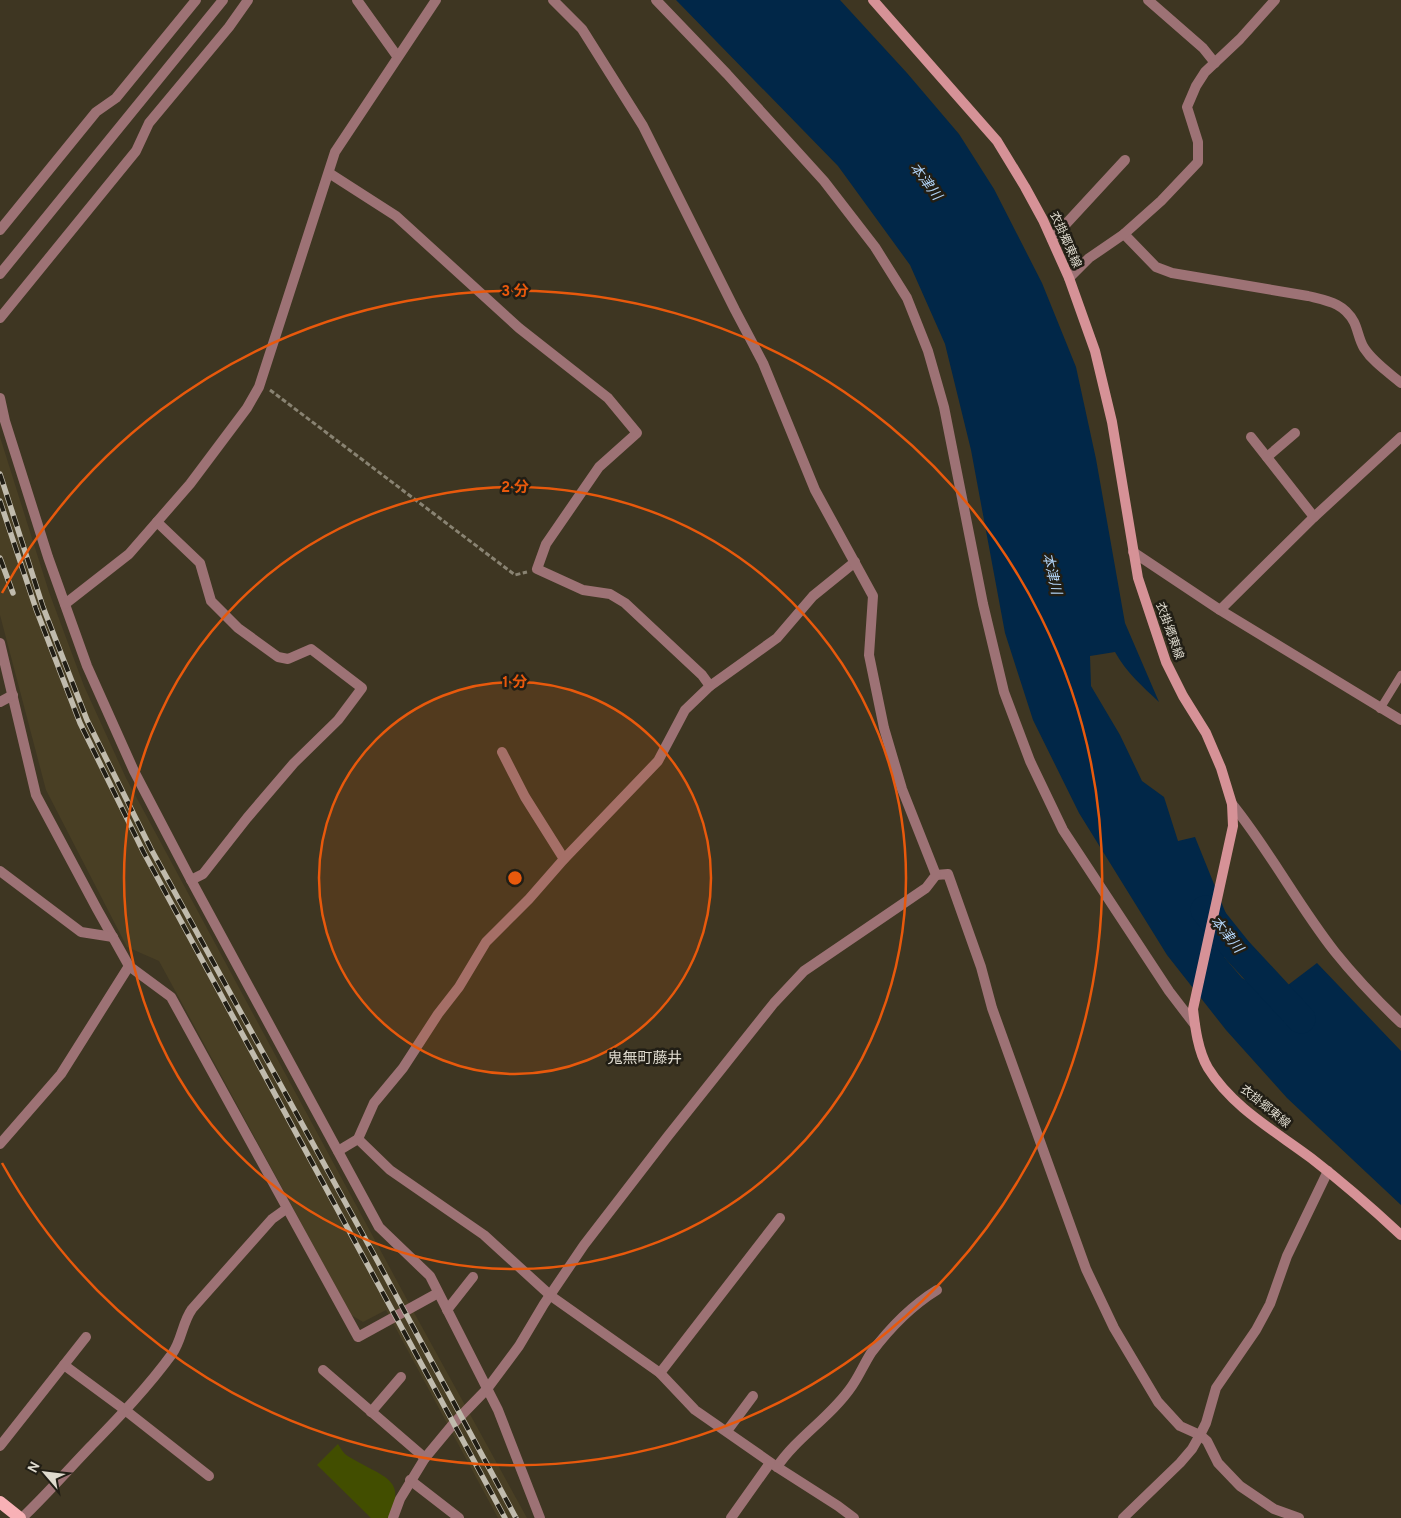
<svg xmlns="http://www.w3.org/2000/svg" width="1401" height="1518" font-family="Overpass,'Noto Sans JP',sans-serif">
<rect width="100%" height="100%" fill="#3e3622"/>
<path fill="#493f24" d="M0,437l49,155 35,94 42,92 285,529 116,211h-29l-112,-208 -23,12 -12,-7 -192,-354 -32,-14 -81,-157 -46,-175z"/>
<path fill="#424e00" d="M338,1444c2,3 4,7 7,10 3,3 9,5 13,8 29,16 48,19 31,56h-18l-54,-53z"/>
<path fill="#012748" d="M676,0h164l67,73 52,61 35,55 48,94 34,84 20,92 29,164 34,79c-16,-15 -33,-30 -44,-50l-25,4 1,30 29,49 22,46 22,16 14,44 17,-4 38,94 -9,26 18,21 28,16 18,-9 29,-22 84,88v154l-114,-107 -61,-68 -59,-75 -88,-142 -46,-93 -28,-87 -34,-183 -26,-106 -35,-79 -72,-99z"/>
<g fill="none" stroke-linecap="round" stroke-linejoin="round">
<path stroke="#012748" stroke-width="29" d="M1205,910l32,40 64,69"/>
<path stroke="#898372" stroke-width="3" stroke-dasharray="5 2.5" stroke-linecap="butt" d="M270,390l245,185 12,-3"/>
<path stroke="#9d7275" stroke-width="8" d="M1380,709l21,-34"/>
<g stroke="#9d7275" stroke-width="10">
<path d="M357,0l40,56"/>
<path d="M656,0l71,74 97,107 51,66 32,51 21,53 16,56 39,197 21,88 26,69 33,69 106,161 26,34"/>
<path d="M1148,0l55,48 12,15"/>
<path d="M329,173l67,43 123,112 89,70 29,35 -38,34 -53,77 -9,25 46,21 27,4 15,9 77,72 8,11"/>
<path d="M0,230l96,-118 20,-14 80,-98"/>
<path d="M1124,234l32,33 16,6 136,23c20,5 36,7 46,26 4,8 5,18 10,26 9,14 24,24 37,35"/>
<path d="M1052,239l73,-79"/>
<path d="M1069,278l20,-20 35,-24 37,-33 37,-39v-20l-11,-35 9,-21 9,-14 35,-33 35,-39"/>
<path d="M0,318l136,-167 13,-28 80,-96 19,-27"/>
<path d="M0,398l5,23 43,136 39,109 47,105 57,109 188,347 51,49 68,134 42,108"/>
<path d="M1251,437l63,80"/>
<path d="M1267,457l28,-24"/>
<path d="M157,522l43,41 11,38 27,27 40,29 10,2 23,-10 51,39 -24,32 -44,43 -47,55 -44,56 -12,6"/>
<path d="M1133,552l87,58 181,110"/>
<path d="M65,604l64,-50 61,-70 57,-76 12,-21 76,-235 101,-152"/>
<path d="M1220,610l94,-93 87,-80"/>
<path d="M0,643l36,152 61,114 32,57 42,31 187,340 80,-44"/>
<path d="M0,702l13,-7"/>
<path d="M502,752l23,45 39,62"/>
<path d="M1232,804c38,47 66,101 103,148 20,25 43,49 66,71"/>
<path d="M0,871l81,61 32,5"/>
<path d="M936,875l12,-1 33,93 11,41 94,261 28,59 44,74 22,24 20,9 7,6 11,22 22,23 34,23 25,9"/>
<path d="M358,1139l32,31 94,65 67,61 109,77 35,37 82,57 61,39 16,12"/>
<path d="M0,1144l61,-70 68,-108"/>
<path d="M338,1151l20,-12 16,-36 29,-35 35,-54 21,-27 27,-45 43,-43 35,-40 94,-98 27,-51 25,-24 67,-48 36,-42 42,-34"/>
<path d="M447,1310l26,-33"/>
<path d="M64,1365l61,45 84,66"/>
<path d="M323,1370l102,88"/>
<path d="M660,1373l120,-155"/>
<path d="M371,1412l30,-35"/>
<path d="M727,1431l26,-35"/>
<path d="M0,1446l86,-109"/>
<path d="M777,1467c20,-30 54,-50 75,-81 7,-10 12,-22 19,-33 18,-24 40,-47 66,-63"/>
<path d="M410,1480l49,38"/>
<path d="M22,1518c24,-23 46,-48 69,-72 28,-29 57,-59 81,-92 10,-14 10,-31 20,-45l80,-90 14,-10"/>
<path d="M393,1518l7,-19 25,-41 29,-35 33,-34 32,-43 25,-42 40,-59 84,-109 106,-133 30,-32 122,-83 10,-13 -34,-86 -18,-61 -15,-73 4,-59 -58,-106 -52,-127 -28,-53 -92,-184 -61,-97 -29,-29"/>
<path d="M731,1518l39,-55"/>
<path d="M1123,1518l57,-55 12,-14 8,-14 6,-12 10,-35 40,-58 14,-26 17,-48 41,-85"/>
</g>
<path stroke="#9d7275" stroke-width="10" d="M0,274l223,-274"/>
<path stroke="#d69297" stroke-width="10" d="M873,0l124,141 28,46 18,33 26,58 26,73 17,71 26,156 28,84 17,34 23,37 15,35 11,36 1,22 -40,183c2,18 5,42 15,59 24,39 67,63 103,90 31,24 61,50 90,77"/>
<path stroke="#f8b1b6" stroke-width="12" d="M0,1502l20,16"/>
<defs>
<g id="rail">
<path d="M0,474l43,133 44,113 64,129 227,413 138,256"/>
<path d="M0,501l36,108 44,114 64,130 361,665"/>
<path d="M0,558l13,35"/>
</g>
</defs>
<use href="#rail" stroke="#c0bbad" stroke-width="5.5"/>
<use href="#rail" stroke="#211e15" stroke-width="4" stroke-dasharray="11" stroke-linecap="butt"/>
</g>
<circle cx="515" cy="878" r="196" fill="#e8590c" fill-opacity=".12"/>
<g fill="none" stroke="#e8590c" stroke-width="2.5">
<circle cx="515" cy="878" r="196"/>
<circle cx="515" cy="878" r="391"/>
<path d="M2 593A587 587 0 1 1 2 1163"/>
</g>
<g text-anchor="middle" dominant-baseline="central" stroke-width="5" stroke-linejoin="round" paint-order="stroke">
<g font-size="12" fill="#dedace" stroke="#211e15">
<text transform="translate(1065 240) rotate(66)">衣掛郷東線</text>
<text transform="translate(1169 631) rotate(70)">衣掛郷東線</text>
<text transform="translate(1265 1107) rotate(39)">衣掛郷東線</text>
</g>
<g font-size="14" font-style="italic" fill="#b0d2f5" stroke="#211e15">
<text transform="translate(925 182) rotate(53)">本津川</text>
<text transform="translate(1051 574) rotate(77)">本津川</text>
<text transform="translate(1226 935) rotate(51)">本津川</text>
</g>
<g font-size="15" fill="#dedace" stroke="#211e15">
<text x="645" y="1059">鬼無町藤井</text>
</g>
</g>
<circle cx="515" cy="878" r="8" fill="#e8590c" stroke="#211e15" stroke-width="2.5"/>
<g font-size="15" text-anchor="middle" font-weight="bold" fill="#e8590c" stroke="#211e15" stroke-width="5" stroke-linejoin="round" paint-order="stroke">
<text x="515" y="296">3 分</text>
<text x="515" y="492">2 分</text>
<text x="515" y="687">1 分</text>
</g>
<g transform="translate(45 1473) rotate(298)" stroke="#211e15" stroke-width="4" paint-order="stroke">
<path d="M0-4L9 19L0 12L-9 19Z" fill="#dedace"/>
<text y="-8" font-size="14" font-weight="bold" text-anchor="middle" fill="#dedace">N</text>
</g>
</svg>
